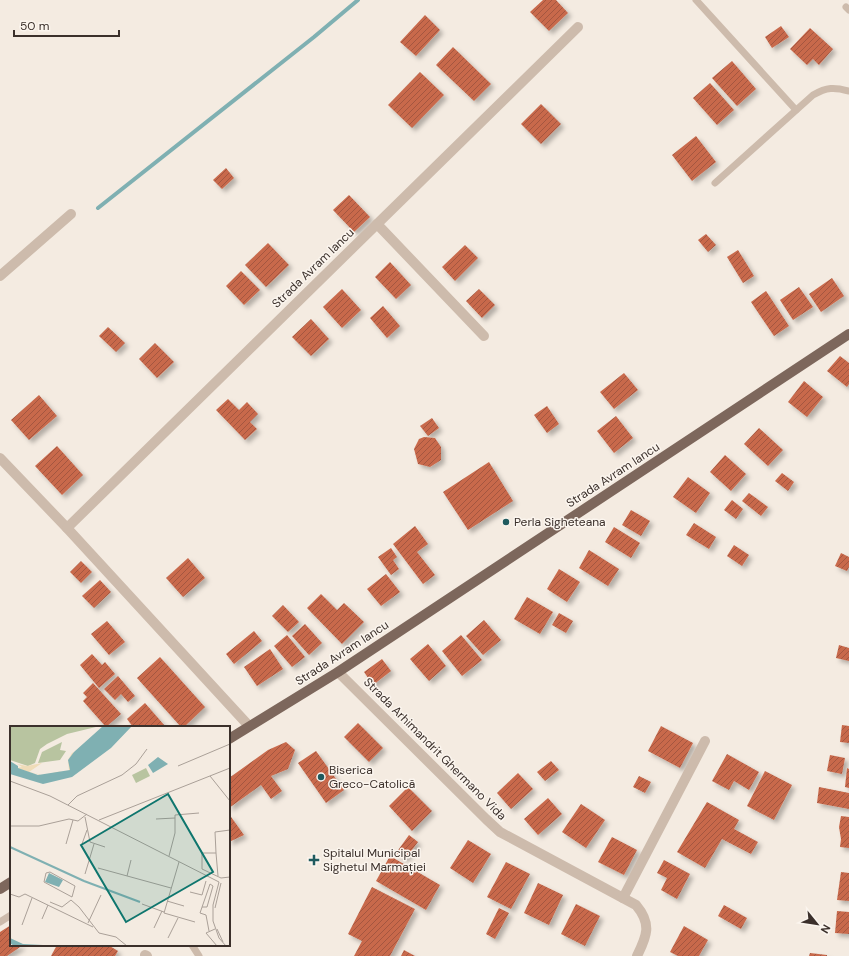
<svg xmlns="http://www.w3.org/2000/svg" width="849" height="956" font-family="'DM Sans',sans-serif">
<defs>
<pattern id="building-hatch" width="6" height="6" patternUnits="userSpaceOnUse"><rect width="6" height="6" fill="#c8694b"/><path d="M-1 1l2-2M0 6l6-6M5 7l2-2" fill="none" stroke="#a4573f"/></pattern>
<filter id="shadow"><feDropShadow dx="3.5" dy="3.5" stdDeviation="2" flood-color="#0004"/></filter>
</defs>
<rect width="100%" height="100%" fill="#f4ebe1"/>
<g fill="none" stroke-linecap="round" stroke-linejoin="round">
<path stroke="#7fb0b2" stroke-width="4" d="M98,208l216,-171 44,-37"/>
</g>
<g fill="url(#building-hatch)" filter="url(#shadow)">
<path d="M543,0h13l12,13 -19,18 -19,-19z"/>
<path d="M425,15l15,15 -24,26 -16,-14z"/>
<path d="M781,26l8,11 -17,11 -7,-11z"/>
<path d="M810,28l23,21 -14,16 -6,-6 -6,6 -17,-16z"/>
<path d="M453,47l38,37 -17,17 -38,-36z"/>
<path d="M732,61l24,28 -19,17 -25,-28z"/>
<path d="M420,72l24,23 -32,33 -24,-23z"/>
<path d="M710,83l24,27 -17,15 -24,-27z"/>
<path d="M541,104l20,20 -20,20 -20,-20z"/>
<path d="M696,136l20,26 -24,19 -20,-26z"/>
<path d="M226,168l8,10 -12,11 -9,-9z"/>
<path d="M349,195l21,22 -16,15 -21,-22z"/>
<path d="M706,234l10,11 -8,7 -10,-12z"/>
<path d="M268,243l21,22 -23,22 -21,-22z"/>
<path d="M465,245l13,13 -23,23 -13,-14z"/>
<path d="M738,250l16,26 -11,7 -16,-26z"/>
<path d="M390,262l21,23 -15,14 -21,-22z"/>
<path d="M241,271l19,19 -16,15 -18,-19z"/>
<path d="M832,278l12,18 -23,16 -12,-18z"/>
<path d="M799,287l14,20 -20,13 -13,-20z"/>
<path d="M342,289l19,21 -19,18 -19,-21z"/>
<path d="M479,289l16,16 -13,13 -16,-17z"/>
<path d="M766,291l23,35 -15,10 -23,-34z"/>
<path d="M383,306l17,20 -13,12 -17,-20z"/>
<path d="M311,319l18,20 -18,17 -19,-19z"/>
<path d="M108,327l17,16 -9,9 -17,-16z"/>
<path d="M155,343l19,19 -17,16 -18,-19z"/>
<path d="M840,356l9,7v21l-2,3 -20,-16z"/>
<path d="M624,373l14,17 -24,19 -14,-17z"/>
<path d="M804,381l19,16 -16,20 -19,-15z"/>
<path d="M39,395l18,21 -28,24 -18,-20z"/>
<path d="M228,399l11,11 8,-8 11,12 -8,8 7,7 -12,11 -29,-30z"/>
<path d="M547,406l12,18 -12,9 -13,-18z"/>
<path d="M616,416l17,22 -19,15 -17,-22z"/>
<path d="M432,418l7,10 -11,8 -8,-10z"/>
<path d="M759,428l24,22 -15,16 -24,-22z"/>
<path d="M424,437l11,1 6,9v13l-11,7 -12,-3 -4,-15 5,-10z"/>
<path d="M57,446l26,29 -21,20 -27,-29z"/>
<path d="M725,455l21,19 -15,17 -21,-19z"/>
<path d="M489,462l24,39 -45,29 -25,-38z"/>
<path d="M782,473l12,9 -6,9 -13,-10z"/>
<path d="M688,477l22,16 -14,20 -23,-16z"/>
<path d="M749,493l19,14 -7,9 -19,-15z"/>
<path d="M732,500l11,9 -7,10 -12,-9z"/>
<path d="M631,510l19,11 -9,15 -19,-11z"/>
<path d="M694,523l22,14 -7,12 -23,-14z"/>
<path d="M415,526l13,18 -11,8 18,23 -12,9 -30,-40z"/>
<path d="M614,527l26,16 -9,15 -26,-16z"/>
<path d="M734,545l15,10 -7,11 -15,-10z"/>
<path d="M391,548l6,9 -4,3 6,9 -8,6 -13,-18z"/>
<path d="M589,550l30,19 -11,17 -29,-18z"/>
<path d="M841,553l8,4v10l-2,4 -12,-5z"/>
<path d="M188,558l17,20 -22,19 -17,-19z"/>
<path d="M81,561l11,11 -11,11 -11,-11z"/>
<path d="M559,569l21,13 -13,20 -20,-13z"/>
<path d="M386,574l14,18 -19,14 -14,-17z"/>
<path d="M100,580l11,12 -17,16 -12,-12z"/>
<path d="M321,594l16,16 7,-7 20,19 -22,22 -35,-36z"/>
<path d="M527,597l26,15 -13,22 -26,-15z"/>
<path d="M283,605l16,17 -11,10 -16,-16z"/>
<path d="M559,613l14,8 -7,12 -14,-8z"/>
<path d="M484,620l17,20 -18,15 -17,-19z"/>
<path d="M107,621l18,21 -16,13 -18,-21z"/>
<path d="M305,624l17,19 -13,12 -17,-19z"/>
<path d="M254,631l8,10 -28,23 -8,-10z"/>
<path d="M287,635l18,22 -13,10 -18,-21z"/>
<path d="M461,635l21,25 -20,16 -20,-25z"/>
<path d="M428,644l18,22 -17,15 -19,-22z"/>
<path d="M839,645l10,3v13l-13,-3z"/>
<path d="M270,649l13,20 -26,17 -13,-19z"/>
<path d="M92,654l10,11 3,-3 10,12 -16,14 -19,-23z"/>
<path d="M160,657l45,50 -21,20h-3l-44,-49z"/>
<path d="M382,659l9,12 -18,14 -9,-13z"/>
<path d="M118,676l17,20 -7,6 -7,-8 -6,6 -11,-11z"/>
<path d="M93,683l28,31 -15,13 -23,-26 4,-4 -4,-4z"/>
<path d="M145,703l20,23 -1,1h-31l-6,-8z"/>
<path d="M358,723l25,25 -14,14 -25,-25z"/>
<path d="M842,725l7,1v17l-9,-1z"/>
<path d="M661,726l32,17 -13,25 -32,-17z"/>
<path d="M286,742l9,8 -7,19 -17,7 11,15 -11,8 -10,-14 -32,23v-30l39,-28z"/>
<path d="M316,751l28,39 -18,13 -28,-40z"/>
<path d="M727,754l32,18 -10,18 -15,-9 -5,9 -17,-9z"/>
<path d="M830,755l15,3 -3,16 -15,-3z"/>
<path d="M551,761l8,9 -14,11 -8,-9z"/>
<path d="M847,768l2,1v19l-4,-1z"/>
<path d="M765,771l27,14 -18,35 -27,-14z"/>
<path d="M518,773l15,16 -22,20 -14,-16z"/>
<path d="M639,776l12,6 -6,11 -12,-6z"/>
<path d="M408,787l24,24 -20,20 -23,-25z"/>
<path d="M819,787l30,6v16l-32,-6z"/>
<path d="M548,798l14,16 -24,21 -14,-16z"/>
<path d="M707,802l32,18 -5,9 24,13 -7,12 -29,-15 -17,29 -28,-16z"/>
<path d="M581,804l24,16 -19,28 -24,-16z"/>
<path d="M229,814l15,21 -15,7z"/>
<path d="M841,816l8,1v31l-9,-1 1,-8 -2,-12z"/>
<path d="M409,835l9,7 -13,17 -9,-6z"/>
<path d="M612,837l25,13 -13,25 -26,-13z"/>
<path d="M468,840l23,14 -18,29 -23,-15z"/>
<path d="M390,856l50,29 -14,25 -50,-29z"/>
<path d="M664,860l26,14 -13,25 -16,-9 6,-12 -10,-5z"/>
<path d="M506,862l24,12 -19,35 -24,-12z"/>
<path d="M841,872l8,1v28l-12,-1z"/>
<path d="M538,883l25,12 -14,30 -25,-12z"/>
<path d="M372,887l43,22 -25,47h-36l8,-15 -14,-7z"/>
<path d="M576,904l24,12 -15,30 -24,-12z"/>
<path d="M724,905l23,13 -6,11 -23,-13z"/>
<path d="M499,908l10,5 -14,26 -9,-5z"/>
<path d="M837,911l12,1v22l-14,-1z"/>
<path d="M11,925v20h12l-16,11h-7v-24z"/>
<path d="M684,926l24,14 -9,16h-21l-8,-4z"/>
<path d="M57,945h51l10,6 -3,5h-64z"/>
<path d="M404,950l11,6h-14z"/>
<path d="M810,953l17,2v1h-18z"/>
</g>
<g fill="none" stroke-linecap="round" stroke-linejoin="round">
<g stroke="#cdbbac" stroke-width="7">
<path d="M696,0l100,110"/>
<path d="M846,7l3,3"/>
<path d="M715,183l98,-88c14,-8 21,-8 36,-4"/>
<path d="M0,922l11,-7"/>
<path d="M192,945l7,11"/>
</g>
<g stroke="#cdbbac" stroke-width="10">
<path d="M377,224l107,112"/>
<path d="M0,276l71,-62"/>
<path d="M0,458l67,70 182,198"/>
<path d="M67,528l511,-501"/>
<path d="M338,672l148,147 14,13 136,73c16,19 11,31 1,51"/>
<path d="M623,898l82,-157"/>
<path d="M145,955l2,1"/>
</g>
<g stroke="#7d675c" stroke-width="10">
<path d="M229,739l109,-67 511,-338"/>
<path d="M0,889l11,-7"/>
</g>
</g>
<g fill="#1f5a5e" stroke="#fbf5ee" stroke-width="1.5">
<circle cx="506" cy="522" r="4"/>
<circle cx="321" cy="777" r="4"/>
<path d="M312 854h4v4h4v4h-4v4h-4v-4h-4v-4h4z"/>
</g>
<g text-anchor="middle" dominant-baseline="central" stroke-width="3" stroke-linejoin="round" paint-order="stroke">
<g font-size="12" fill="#3b302b" stroke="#fbf5ee">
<text transform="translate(313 268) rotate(-44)">Strada Avram Iancu</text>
<text transform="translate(613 475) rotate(-33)">Strada Avram Iancu</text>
<text transform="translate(342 653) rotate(-33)">Strada Avram Iancu</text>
<text transform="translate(435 749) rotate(45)">Strada Arhimandrit Ghermano Vida</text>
</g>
<g font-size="12" fill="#3b302b" stroke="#fbf5ee" text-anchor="start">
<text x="514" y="522">Perla Sigheteana</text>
<text x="329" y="770">Biserica<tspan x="329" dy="14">Greco-Catolică</tspan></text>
<text x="323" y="853">Spitalul Municipal<tspan x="323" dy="14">Sighetul Marmației</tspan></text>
</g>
</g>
<g transform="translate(10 726)">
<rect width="220" height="220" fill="#f4ebe1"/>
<path d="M136,42l4,8 -14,7 -4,-8z" fill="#b8c4a0"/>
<path d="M0,0h90l-33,8 -20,10 -7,5 -5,14 -7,3 -18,-6zM52,16l-2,8 6,1 -6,9 -22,3 4,-11z" fill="#b8c4a0"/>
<path d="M92,0l-6,7 -20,18 -2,1 -2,3 -3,4 -1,1 3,7v3h-1l-4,2 -4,-1 -8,3 -11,1 -11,-2 -4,-1 -11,-4 5,-1 -5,-3 10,2 15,-3 -13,9 14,3 19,-4 4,1 3,-2 -1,-10 4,-7 2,-1 19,-16z" fill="#efdcb8"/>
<path d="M93,0h29l-21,22 -39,29 -29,7 -33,-10v-13l8,5v2l20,7 32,-5 -2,-10 6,-8zM148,31l10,7 -15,9 -5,-8zM39,147l14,7 -4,7 -14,-5zM0,212l13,6 40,2h-49l-4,-3z" fill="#7fb0b2"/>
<path fill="none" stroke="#7fb0b2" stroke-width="2" d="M0,121l74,34M74,155l56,21"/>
<path fill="none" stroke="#aaa098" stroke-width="1" d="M168,40l52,-22M200,50l20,25M0,55l40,15 169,86M58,79l9,-9 45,-21 14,-11 11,-15M75,91l5,25 15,5M146,93l19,-1M89,94l131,-52M0,100h29l30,-7 9,2 9,-7M56,118l7,-24M72,118l5,-14M206,127l-1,-21 15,-2M159,130l6,-23v-18l24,-2M169,136l-15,51 31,9M88,142l73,20M40,146l25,14 -3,11 -28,-15 2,-9zM75,148l9,-30M117,150l4,-16M208,150l-2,-23h-14v16l19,9 9,-1M209,156l-6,23v16l6,17 7,8M180,166l12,3 4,-14M0,168l9,3 6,-3 68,33M61,174l8,7 20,26 17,4 11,9M157,175l17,5M40,176l12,5 9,-7M132,178l22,8M192,181h5l6,-21 -3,-2 -10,29 6,2 3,16M205,182l6,-25M32,193l6,-14M78,197l13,-28M12,199l10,-27M144,202l8,-17M205,203l-9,4 11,13M207,203l6,13M158,212l10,-20"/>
<path fill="#0f766e" fill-opacity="0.15" stroke="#0f766e" stroke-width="2" d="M158,68l45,78 -87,50 -45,-77z"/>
<rect width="220" height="220" fill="none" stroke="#3b302b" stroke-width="2"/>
</g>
<g transform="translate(817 924) rotate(120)" stroke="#fbf5ee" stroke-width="3" paint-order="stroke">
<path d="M0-3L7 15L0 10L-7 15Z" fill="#3b302b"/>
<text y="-6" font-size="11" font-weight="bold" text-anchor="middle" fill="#3b302b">N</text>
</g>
<path d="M14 30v6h105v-6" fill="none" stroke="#3b302b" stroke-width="2"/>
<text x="20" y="30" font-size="12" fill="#3b302b" stroke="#fbf5ee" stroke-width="3" paint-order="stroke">50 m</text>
</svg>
